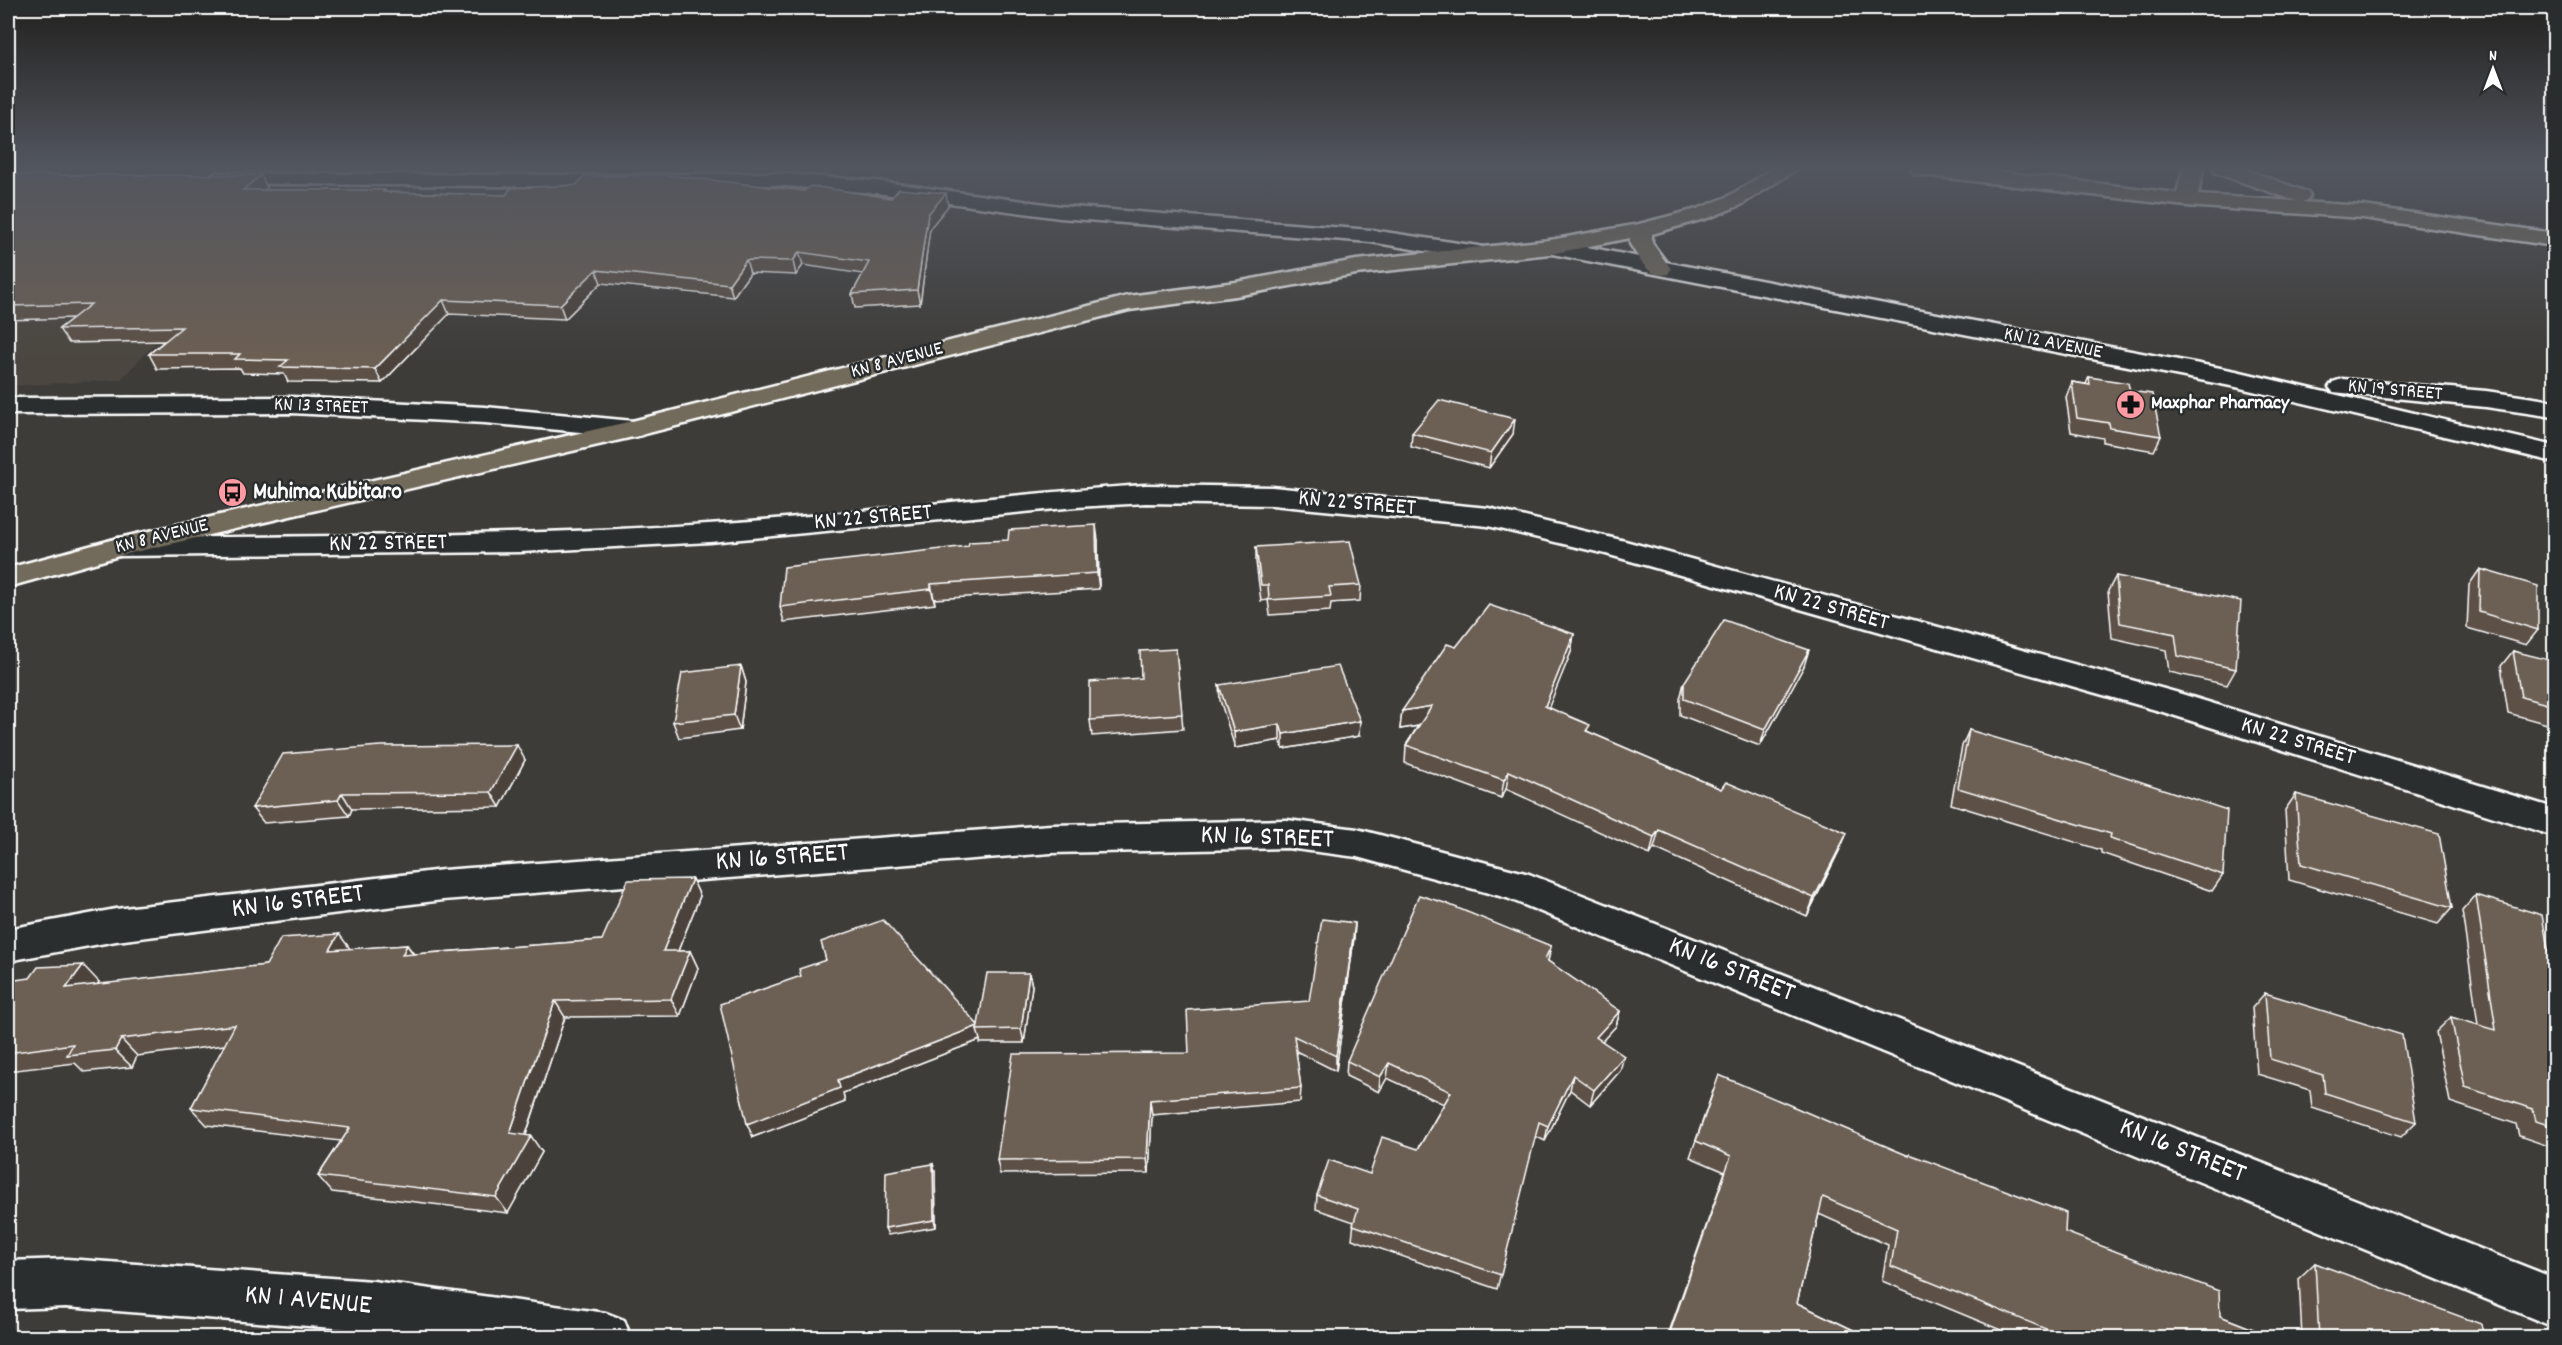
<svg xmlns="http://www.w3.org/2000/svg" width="2562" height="1345" font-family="Dekko,sans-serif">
<rect width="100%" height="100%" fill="#3e3c39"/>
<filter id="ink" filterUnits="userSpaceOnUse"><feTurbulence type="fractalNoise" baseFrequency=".0167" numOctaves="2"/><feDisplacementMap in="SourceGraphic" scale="12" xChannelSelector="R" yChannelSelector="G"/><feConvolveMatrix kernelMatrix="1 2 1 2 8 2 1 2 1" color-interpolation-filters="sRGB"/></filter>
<g filter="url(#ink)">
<path fill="#4c4641" d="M299,193l-179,187 -112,6v-192z"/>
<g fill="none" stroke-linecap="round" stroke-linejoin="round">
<defs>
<g id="minor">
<path d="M218,173l368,2 187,-2 103,8 184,25 311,24 107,16 8,2 3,5 -3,5 -8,2 -107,-18 -311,-24 -184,-25 -103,-8 -187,2 -375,-4 -3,-4 3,-4z"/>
<path d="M1550,240l686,131 318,75v16l-318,-75 -694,-135 -3,-5 3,-5z"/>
<path d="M2342,379l144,12 68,10v16l-68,-10 -153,-15 -4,-5 4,-5z"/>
<path d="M291,397l194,10 148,14 9,2 4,6 -4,6 -9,2 -148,-14 -194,-10 -283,1v-16z"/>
<path d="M1146,485l126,2 216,21 137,33 550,151 379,116v28l-391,-124 -557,-158 -118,-28 -216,-21 -126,-2 -70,4 -366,35 -190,10 -401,4 -11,-3 -4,-6 4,-6 11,-3c196,-2 393,-1 589,-14 146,-9 292,-30 438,-39z"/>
<path d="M1287,820l70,9 172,45 1025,404v49l-1047,-429 -150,-41 -70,-9 -236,5 -608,47 -327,41 -108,20v-32l108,-20 327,-39 608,-45z"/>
<path d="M66,1259l307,22 233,32 18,7 7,18h-209l-49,-7 -307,-24 -58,2v-48z"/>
</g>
<g id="major">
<path d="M1772,169h25l-56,36 -30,12 -59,17v9l19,26 -3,5c-20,5 -28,-15 -38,-30v-6l-80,16 -194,20 -120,22 -107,14 -496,127 -507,117 -118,33v-19l111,-30 513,-117 496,-125 108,-14 120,-22 194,-20 89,-16 58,-15 30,-12z"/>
<path d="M1911,169h65l201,24 6,-24h20l-5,26 98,6 -80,-28 -3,-4h31l63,23 3,4 -3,4 -5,2 61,4 191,27v13l-191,-28 -177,-12 -265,-31 -7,-2z"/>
</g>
</defs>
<use href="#minor" stroke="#fff" stroke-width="5"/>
<use href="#major" stroke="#fff" stroke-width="5"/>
<use href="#minor" fill="#2a2d2e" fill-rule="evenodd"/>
<use href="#major" fill="#726b5a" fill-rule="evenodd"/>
</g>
<g fill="#5d5147" stroke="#fff" stroke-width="1.5">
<path d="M8,175h253l6,13 -3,2h121l1,2 120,3 298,-4 144,15 -18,22 -10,76 -65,4 -3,-14 11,-20 -60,-9 -7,10 -46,-2 -17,24 -132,-14 -36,36 -116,-5 -67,69 -94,-1 -4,-8 -41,-1 -3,-5 -83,1 -8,-15 15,-13 -95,2 -10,-14 14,-11 -65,2z"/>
<path d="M2089,377l41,14 31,45 -7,15 -51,-9v-4l-32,-6 -5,-35 6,-15 14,2z"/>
<path d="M1412,433l101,1 -24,34 -78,-21z"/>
<path d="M1098,540l1,49 -165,10 1,5 -151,18 -4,-15z"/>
<path d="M1256,547l105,38 -1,16 -29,2 -1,8 -60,4 -2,-15 -7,1 -5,-39z"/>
<path d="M2480,569l58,61 -12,15 -59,-17 2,-43z"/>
<path d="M2116,576l120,93 -9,16 -58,-13 -3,-22 -54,-12 -4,-47z"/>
<path d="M1574,634l-3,18 -23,55 41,25 132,57 126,44 -8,18 -32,65 -153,-68 -4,7 -144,-66 -5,9 -96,-35 1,-18 12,-19 -18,3 2,-18 54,-64z"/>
<path d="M1176,649l7,80 -91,7 -2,-16z"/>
<path d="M2513,651l41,15v60l-46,-13 -7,-47z"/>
<path d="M741,666l5,16 -6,48 -61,8 -6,-16z"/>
<path d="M1804,666l-44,80 -80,-31v-16l4,-16z"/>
<path d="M1219,685l140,51 -76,13 -3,-9 -45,8 -15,-48z"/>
<path d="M1969,730l254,145 -11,16 -111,-38v-3l-150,-46 11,-58z"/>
<path d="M525,760l-25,47 -148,2 -3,7 -85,7 -12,-15z"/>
<path d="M2296,794l156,114 -14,16 -149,-44 -4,-70z"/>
<path d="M692,879l8,17 -22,55h12l8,17 -18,48 -115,1 -39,118 16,17 -34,61 -176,-21 -14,-16 23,-35 -134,-16 -16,-17 34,-63 -88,11 -5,11 -48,5 -9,-9 -67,8v-90l91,1 -2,3 169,-20 84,-16 57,-4 7,9 188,-14z"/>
<path d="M2476,895l78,87v166l-35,-12 -3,-12 -66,-22 -14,-70 15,-15 27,8 -16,-114z"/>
<path d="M1355,923l-1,15 -18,133 -40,-20 5,37 -1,14 -148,13 -3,58 -149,1 -3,-14 192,-107 120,-52z"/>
<path d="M1551,946l-3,15 72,50 -4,15 -14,15 18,30 -30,34 -20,-15 -25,51 -10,-5 -38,153 -145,-50 2,-17 -38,-13 1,-14 53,-21 48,-25 26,-45 -57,-26 -8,14 -33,-16 1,-15z"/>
<path d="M826,960l152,65 51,-52 3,13 -8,57h-44v-3l-137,53 2,9 -92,35 48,-161z"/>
<path d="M2265,993l151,129 -15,15 -89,-29 -2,-18 -53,-16 -5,-66z"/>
<path d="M1713,1091l195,65 1,-2 156,78 155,84 56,22h-256l-138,-57 6,-36 -69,-31 -22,89 73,35h-203l58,-166 -35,-15z"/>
<path d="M933,1164l2,8 1,55 -48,8 -3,-7z"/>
<path d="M2315,1263l169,75h-182l-3,-60z"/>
</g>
<g fill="#4c423a" stroke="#fff" stroke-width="1.5">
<path d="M261,175l6,13 -18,15 -6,-13z"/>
<path d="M946,193l2,13 -18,22 -10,76 -3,-14 11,-76z"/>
<path d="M799,252l4,13 -7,10 -3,-14z"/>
<path d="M746,260l4,13 -17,24 -4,-13z"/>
<path d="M596,270l5,13 -36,36 -5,-14z"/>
<path d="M443,300l6,14 -67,69 -7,-14z"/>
<path d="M1515,419l-2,15 -24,34 2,-15z"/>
<path d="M1096,525l2,15 1,49 -2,-16z"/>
<path d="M931,584l4,20 -4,-15z"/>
<path d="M1574,634l-3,18 -29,72 3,-18z"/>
<path d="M1809,650l-5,16 -44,80 5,-16z"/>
<path d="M741,666l5,16 -6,48 -6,-15z"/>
<path d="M1432,706l-2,18 -30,5 2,-18z"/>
<path d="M1360,721l-1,15 -76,13v-15z"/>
<path d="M1280,724v16l-45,8 -1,-16z"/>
<path d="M517,745l8,15 -25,47 -9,-15z"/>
<path d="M1509,771l-3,18 -5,9 3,-18z"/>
<path d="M342,793l10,16 -3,7 -11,-16z"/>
<path d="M1659,830l-5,18 -4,7 4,-18z"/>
<path d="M1847,833l-8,18 -32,65 7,-18z"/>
<path d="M692,879l8,17 -29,72 -8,-17z"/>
<path d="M1355,923l-1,15 -18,133v-15z"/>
<path d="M339,934l12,16h-21z"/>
<path d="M407,945l11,16 -16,-6z"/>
<path d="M1551,946l-3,15 -3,-2z"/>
<path d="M690,951l8,17 -18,48 -9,-17z"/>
<path d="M83,965l16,17 -16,23 -17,-17z"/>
<path d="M1029,973l3,13 -8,57 -3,-14z"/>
<path d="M555,1001l10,16 -44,132 -11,-16z"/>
<path d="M1620,1011l-4,15 -24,26 4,-15z"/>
<path d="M978,1026l-1,4 3,10 -137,53 2,9 -92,35 -6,-13 91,-44z"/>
<path d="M121,1039l16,17 -5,11 -17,-17z"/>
<path d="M1624,1056l-4,15 -30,34 4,-15z"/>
<path d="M1389,1063l-2,15 -8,14 1,-15z"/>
<path d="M1573,1075l-3,15 -25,51 3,-15z"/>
<path d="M1150,1100l2,15 -3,58 -2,-14z"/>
<path d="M531,1136l11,16 -34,61 -12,-16z"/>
<path d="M933,1164l2,8 1,55 -2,-7z"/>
</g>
<g fill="#6c5e53" stroke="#fff" stroke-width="1.5">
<path d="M8,175h253l-18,15h142l-2,2 123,3 5,-7 65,-3 8,-9 84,-1 136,16 7,-5 80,12 8,-9 47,4 -18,21 -11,76 -65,4 17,-32 -70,-10 -6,9 -47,-1 -17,24 -133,-14 -36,35 -117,-5 -68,69 -95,-2 8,-7 -53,-1 5,-5h-91l33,-27 -123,2 32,-25 -83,2v-15l2,-2h-2z"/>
<path d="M2089,377l39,6 2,8 22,3 9,42 -51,-8 -1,-5 -32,-5 -5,-36 18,3z"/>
<path d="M1439,400l76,19 -24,34 -79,-20z"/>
<path d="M1096,525l1,48 -166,11v5l-151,18 4,-40 184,-21 1,-4 39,-2 1,-10z"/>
<path d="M1350,541l11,44 -32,2 2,9 -62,4 -1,-15h-7l-5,-38z"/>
<path d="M2480,569l58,17v44l-59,-18z"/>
<path d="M2116,576l125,25 -5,68 -58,-13 -3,-22 -55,-11z"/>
<path d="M1489,605l85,29 -29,72 45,19 -4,6 135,58 5,-7 121,51 -33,65 -155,-68 -5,7 -145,-66 -5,9 -98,-35 26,-39 -30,5 45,-67 9,3z"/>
<path d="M1724,620l85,30 -44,80 -81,-31v-16z"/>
<path d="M1176,649l6,65 -92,6v-38l51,-4 -1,-27z"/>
<path d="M2513,651l40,10 1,5v40l-33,-9z"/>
<path d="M741,666l-7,49 -61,7 9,-49z"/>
<path d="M1338,666l22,55 -77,13 -3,-10 -46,8 -15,-47z"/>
<path d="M1969,730l136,40 122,40 -4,65 -113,-37 1,-4 -153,-46z"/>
<path d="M517,745l-26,47 -149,1 -4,7 -86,8 31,-54 97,-8z"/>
<path d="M2296,794l143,40 13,74 -151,-44z"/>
<path d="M692,879l-29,72h27l-19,48 -116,2 -45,132 21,3 -35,61 -178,-21 32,-48 -159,-20 44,-83 -114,14 -6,11 -48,5 6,-11 -65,9v-72l22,-3 8,-11 45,-2 -17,23 200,-23 15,-27 58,-4 -9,16 77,-5 -5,10 200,-15 26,-60z"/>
<path d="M1419,895l26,8 106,43 -6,13 75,52 -24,26 28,19 -30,34 -21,-15 -25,51 -9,-4 -38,153 -148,-50 5,-16 -41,-14 12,-35 41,14 12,-37 36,12 33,-57 -62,-29 -9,14 -33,-16z"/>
<path d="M2476,895l66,20 12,67v145l-18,-6 -3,-12 -68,-22 -14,-70 45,13z"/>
<path d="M1322,919l33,4 -19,133 -42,-20 7,52 -151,12 -3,59 -150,1 16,-106 176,-1 -2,-43 122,-9z"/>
<path d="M883,920l95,105 9,-52h42l-8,56 -44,1 1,-4 -140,54 2,8 -93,36 -27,-120 81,-28 -2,-7 27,-9 -5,-18z"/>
<path d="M2265,993l137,42 14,87 -91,-29 -2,-18 -53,-16z"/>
<path d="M1719,1075l190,81v-2l157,59 -1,19 154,59 1,25 56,22h-208l-177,-72 6,-37 -74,-32 -26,106 73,35h-202l63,-182 -35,-15z"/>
<path d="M933,1164l1,56 -49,8 1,-56z"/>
<path d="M2315,1263l166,61 3,14h-165z"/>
</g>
</g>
<linearGradient id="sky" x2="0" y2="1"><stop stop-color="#22211f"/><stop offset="0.47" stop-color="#52565f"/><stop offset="1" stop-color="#52565f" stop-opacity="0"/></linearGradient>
<rect width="2562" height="358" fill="url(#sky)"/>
<defs>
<symbol id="pharmacy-disc" viewBox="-11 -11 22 22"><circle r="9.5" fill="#ff9aa2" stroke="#2a2d2e"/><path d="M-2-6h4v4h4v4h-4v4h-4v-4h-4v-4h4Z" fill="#111"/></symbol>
<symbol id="bus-disc" viewBox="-11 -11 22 22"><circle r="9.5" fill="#ff9aa2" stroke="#2a2d2e"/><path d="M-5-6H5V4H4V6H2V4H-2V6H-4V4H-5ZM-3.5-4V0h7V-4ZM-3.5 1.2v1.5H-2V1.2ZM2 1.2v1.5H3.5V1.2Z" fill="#111"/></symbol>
</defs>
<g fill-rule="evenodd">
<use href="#pharmacy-disc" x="2114" y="388" width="33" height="33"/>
<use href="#bus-disc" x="216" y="476" width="33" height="33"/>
</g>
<g text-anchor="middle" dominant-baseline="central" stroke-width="5" stroke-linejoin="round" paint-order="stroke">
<g font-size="20" fill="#fff" stroke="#2a2d2e">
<text transform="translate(2053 344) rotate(11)">KN 12 AVENUE</text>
<text transform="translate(897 361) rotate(-15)">KN 8 AVENUE</text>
<text transform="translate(2395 391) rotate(5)">KN 19 STREET</text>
<text transform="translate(321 407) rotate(2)">KN 13 STREET</text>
<text transform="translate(162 537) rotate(-14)">KN 8 AVENUE</text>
</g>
<g font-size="20" font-weight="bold" fill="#fff" stroke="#2a2d2e" text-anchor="start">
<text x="2151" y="404">Maxphar Pharnacy</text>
</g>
<g font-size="24" font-weight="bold" fill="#fff" stroke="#2a2d2e" text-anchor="start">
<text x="253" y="493">Muhima Kubitaro</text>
</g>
<g font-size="24" fill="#fff" stroke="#2a2d2e">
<text transform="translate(1357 504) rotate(5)">KN 22 STREET</text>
<text transform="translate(873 518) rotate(-5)">KN 22 STREET</text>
<text transform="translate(388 544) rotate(-1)">KN 22 STREET</text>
<text transform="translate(1831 608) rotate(16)">KN 22 STREET</text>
<text transform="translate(2298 742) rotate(17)">KN 22 STREET</text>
</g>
<g font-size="28" fill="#fff" stroke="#2a2d2e">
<text transform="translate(1267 839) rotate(2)">KN 16 STREET</text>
<text transform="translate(782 859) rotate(-4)">KN 16 STREET</text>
<text transform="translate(298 903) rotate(-7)">KN 16 STREET</text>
<text transform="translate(1731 971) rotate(22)">KN 16 STREET</text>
<text transform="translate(2182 1152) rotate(22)">KN 16 STREET</text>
<text transform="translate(308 1302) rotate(5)">KN 1 AVENUE</text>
</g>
</g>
<rect width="2562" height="1345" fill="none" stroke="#2a2d2e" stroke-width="30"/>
<rect x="15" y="15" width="2532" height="1315" fill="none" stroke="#fff" stroke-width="2" filter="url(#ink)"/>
<g transform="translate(2493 69)" stroke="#2a2d2e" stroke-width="4.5" paint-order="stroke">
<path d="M0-4.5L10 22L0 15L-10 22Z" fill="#ffffff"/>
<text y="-9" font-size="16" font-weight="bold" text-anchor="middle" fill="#ffffff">N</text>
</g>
</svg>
